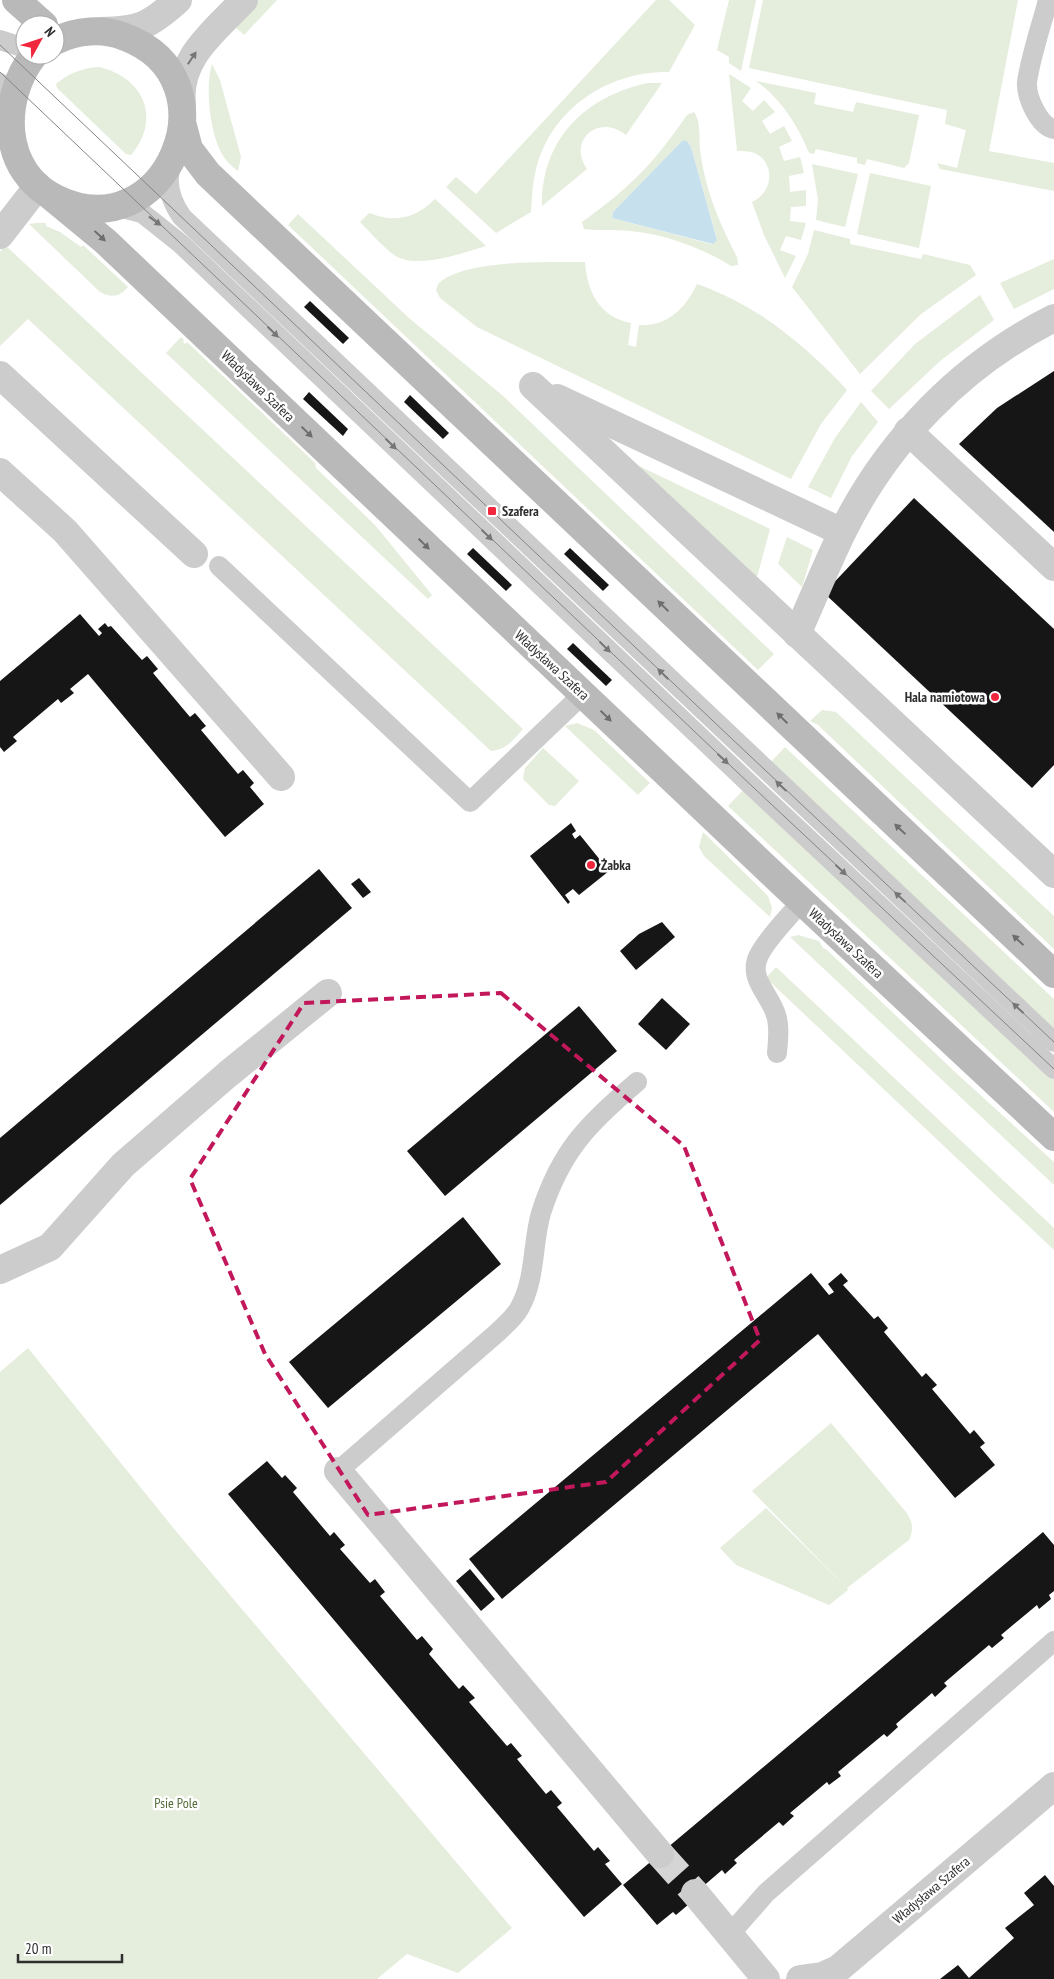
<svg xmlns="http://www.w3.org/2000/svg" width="1054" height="1979" font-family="'PT Sans Narrow',sans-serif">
<rect width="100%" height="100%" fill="#fff"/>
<g fill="#e5eddc" fill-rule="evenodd">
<path d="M259,0h18l-33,35 -10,-9z"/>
<path d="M656,0h13l26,25 -26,47c-63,-1 -121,39 -134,102 -3,13 -3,26 -4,38l-35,21 -50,-46 10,-10 20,17z"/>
<path d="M729,0h27l-15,71 -12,-8v-6l-12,-7z"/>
<path d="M763,0h255l-29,151 65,12v28l-114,-22 -3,-6 20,5 9,-38 -21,-6 2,-14 -198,-42z"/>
<path d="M212,64l8,16 21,77 -3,14c-8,-6 -14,-12 -18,-21 -10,-20 -15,-65 -8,-86z"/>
<path d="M99,67c44,10 63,51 32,88l-5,-1 -69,-66 -1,-4c13,-11 26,-16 43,-17z"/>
<path d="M729,74l22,14 -9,13 11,10 11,-11 11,12 -13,9 8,13 14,-8 8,15 -13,6 5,14 16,-4 4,16 -15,3 1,16 16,-2v16l-15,1 -1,14 16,2 -5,17 -15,-4 -6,14 16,6 -11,22 -21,-43 -12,-33c20,-9 24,-36 5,-48 -6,-3 -14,-3 -20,-3z"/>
<path d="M756,81l60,12 -2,11 39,8 3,-10 63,13 -10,48 -5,5 -37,-9 -2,6 -8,-2v-5l-41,-9 -2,5 -5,-1c-12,-29 -28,-54 -53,-72z"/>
<path d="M648,83h14l-36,52c-27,-22 -59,5 -39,34l-45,37c-1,-67 44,-110 106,-123z"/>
<path d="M694,112c7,9 5,27 6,38 5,40 19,72 37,107l1,8 -7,1c-29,-18 -66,-32 -101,-35 -15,-2 -31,0 -46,-2l-2,-7c48,-34 72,-59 105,-107zM683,140l6,3 2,4 26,92 -6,5 -99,-26 1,-6z"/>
<path d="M812,164l46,10 -13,53 -29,-7 2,-20z"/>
<path d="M870,173l61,13 -12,62 -62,-14z"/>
<path d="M435,199l51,47c-23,7 -70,24 -92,9 -12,-9 -23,-22 -34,-33l9,-9c26,10 46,6 66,-14z"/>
<path d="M298,214l111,104 93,77 272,259 -16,16 -470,-445z"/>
<path d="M36,223h10v3l14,6 21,15 2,-2 45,42c-8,10 -17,11 -28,5l-71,-68z"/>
<path d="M814,230l36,9v5l71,15 2,-5 47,11 6,10 -55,39 -61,60 -68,-87 16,-33z"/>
<path d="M5,245l518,484c-10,11 -17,21 -32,22l-463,-432 -28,27v-94z"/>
<path d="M1054,259v30l-40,20 -14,-26z"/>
<path d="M585,262c2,29 14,55 46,61l-3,22 8,2 3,-22c28,2 47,-17 58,-41 60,21 107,60 150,106l-26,34 -30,55 -314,-152 -37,-29 -4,-8 2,-6c25,-25 112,-22 147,-22z"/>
<path d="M980,295l14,25 -54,41 -51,48 -18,-18 44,-47z"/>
<path d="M181,337l3,3 -1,2 2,2 2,-2 128,121 1,5 59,57 57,70 -4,4 -262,-246z"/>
<path d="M861,402l17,20 -26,34 -21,42 -23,-11 27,-49z"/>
<path d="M635,464l135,65 -13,48z"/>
<path d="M787,537l26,13 -11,37 -24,-23z"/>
<path d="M822,710l14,2 218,204v33l-236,-224 -8,-4z"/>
<path d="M577,723l17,7 56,53 -12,12 -73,-69z"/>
<path d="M785,747l269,252v33l-285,-268z"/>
<path d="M543,748l36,33 -24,25 -6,-1 -26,-26 2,-11z"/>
<path d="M744,789l310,290v33l-326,-306z"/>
<path d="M703,832l65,64 4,12 -2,9 -66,-61 -5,-9z"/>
<path d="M798,935l21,6 4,7 4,2 128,122 99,90v23l-264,-248z"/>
<path d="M776,967l278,261v22l-288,-272z"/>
<path d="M28,1348l147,182 337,398 -54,45 -51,-19 -30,25h-377v-607z"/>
<path d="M831,1423l75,89c7,11 8,16 3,28l-62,48 1,2 -19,15 -93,-40 -16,-17 46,-40 80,79 -94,-96z"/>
</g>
<path fill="#c7e0ee" d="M683,140l5,2 3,5 26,93 -4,4 -101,-26 1,-6z"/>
<g fill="#161616">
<path d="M310,301l39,37 -6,6 -39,-37z"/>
<path d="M1054,371v161l-95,-88 38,-36z"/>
<path d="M309,392l39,37 -5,7 -40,-37z"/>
<path d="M410,395l39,38 -6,6 -39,-37z"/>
<path d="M914,498l140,131v136l-22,23 -208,-195z"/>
<path d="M473,548l39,37 -6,6 -39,-37z"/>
<path d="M570,548l39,37 -6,6 -39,-37z"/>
<path d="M80,614l19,22 3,-3 -4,-4 7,-6 3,4 3,-1 31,34 5,-4 11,13 -5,4 37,44 5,-4 11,13 -5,4 37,44 5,-4 11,13 -4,4 14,17 -39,33 -137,-163 -18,15 4,4 -13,10 -3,-4 -45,38 4,4 -13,11 -4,-5v-66z"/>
<path d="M573,643l39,37 -6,6 -39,-37z"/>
<path d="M571,823l5,8 -4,3 3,5 5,-4 29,36 -30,24 -6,-6 -8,6 5,7 -2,2 -38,-48z"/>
<path d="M319,869l33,39 -352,297v-67z"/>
<path d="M359,878l12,14 -8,6 -12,-14z"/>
<path d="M662,922l13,15 -39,33 -16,-19 19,-17z"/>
<path d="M662,998l28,26 -24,26 -28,-26z"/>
<path d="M579,1006l38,45 -172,145 -38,-45z"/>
<path d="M463,1217l38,47 -173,144 -39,-46z"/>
<path d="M811,1273l18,22 5,-3 -6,-8 13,-11 7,8 -5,4 31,34 4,-3 10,12 -4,4 38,45 4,-4 11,12 -5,4 38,45 4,-4 11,13 -5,4 15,18 -40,33 -137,-164 -316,265 -33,-40z"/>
<path d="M267,1461l15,17 3,-3 12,13 -4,4 37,44 4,-4 11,13 -5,4 30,34 5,-4 10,13 -5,4 37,44 5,-4 11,13 -4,5 30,35 4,-4 12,13 -6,4 38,44 4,-3 11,13 -5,3 29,35 5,-4 11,13 -5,4 37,44 4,-4 12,14 -5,3 17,20 -38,33 -356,-423z"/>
<path d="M1043,1532l11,13v46l-5,4 2,4 -12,10 -2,-4 -36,30 3,3 -12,10 -3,-3 -45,38 3,3 -12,11 -3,-4 -36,31 2,3 -11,10 -3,-3 -46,38 3,4 -12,9 -2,-3 -37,31 4,3 -11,10 -4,-4 -45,38 3,3 -12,11 -3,-4 -36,31 3,3 -13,11 -3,-3 -16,13 -34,-40z"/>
<path d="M470,1569l25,30 -14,12 -25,-30z"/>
<path d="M1045,1875l9,11v93h-114l18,-14 11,13 45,-40 -9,-10 29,-23 -10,-12z"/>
</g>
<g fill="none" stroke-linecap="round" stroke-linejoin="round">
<path stroke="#d5d5d5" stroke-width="28" stroke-dasharray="28 14" stroke-linecap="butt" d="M660,1854l35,39"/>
<g stroke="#ccc" stroke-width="20">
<path d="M1048,0c-7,27 -17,55 -21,82 -1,15 12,44 27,47"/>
<path d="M0,40l25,8"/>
<path d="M0,83l7,30"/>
<path d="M172,163c-8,20 -1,38 10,54l872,825"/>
<path d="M114,206l28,7 39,31 573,544 300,281"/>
<path d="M219,566l251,236 113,-108"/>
<path d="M777,1053c1,-13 3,-26 -1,-38 -6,-21 -29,-37 -17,-60 9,-18 30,-38 43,-54"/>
<path d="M338,1471l160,-139c7,-7 16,-14 21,-23 17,-29 13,-65 22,-96 20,-63 48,-90 96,-131"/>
<path d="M730,1934l36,-41 288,-252"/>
</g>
<g stroke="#ccc" stroke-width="28">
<path d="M101,31c39,-1 48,-5 77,-31"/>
<path d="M182,104c-5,-46 33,-73 62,-104"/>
<path d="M0,235l38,-49"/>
<path d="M0,375l194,179"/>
<path d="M533,386l521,488"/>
<path d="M557,398l285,134"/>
<path d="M908,431l146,136"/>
<path d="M0,472l65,59 216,246"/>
<path d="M797,634c15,-33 29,-68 45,-101 45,-92 120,-169 212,-215"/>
<path d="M0,1270l50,-23 73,-82 105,-91 100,-81"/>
<path d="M338,1471l322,383"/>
<path d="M695,1893l71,86"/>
<path d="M800,1979l22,-3 16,-7 216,-183"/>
</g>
<g stroke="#b9b9b9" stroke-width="28">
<path d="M16,0l28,25"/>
<path d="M34,55c-34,43 -34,117 23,144 108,52 182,-119 68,-162 -22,-9 -48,-7 -70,4"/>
<path d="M183,126l6,23 19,25 846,800"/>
<path d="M48,194l57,47 676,641 273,255"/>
</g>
<g stroke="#848484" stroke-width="1">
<path d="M0,45l731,693 323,304"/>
<path d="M0,72l754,716 300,281"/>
</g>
</g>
<defs><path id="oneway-solid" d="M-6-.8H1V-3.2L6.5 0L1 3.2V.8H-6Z" transform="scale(1.25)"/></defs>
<g fill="#767676">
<use href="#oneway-solid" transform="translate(192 58) rotate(-56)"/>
<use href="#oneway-solid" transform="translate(155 221) rotate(36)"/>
<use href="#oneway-solid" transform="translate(273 332) rotate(44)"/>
<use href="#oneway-solid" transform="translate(391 444) rotate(44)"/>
<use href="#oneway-solid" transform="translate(487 535) rotate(44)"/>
<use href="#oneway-solid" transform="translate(605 647) rotate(44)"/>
<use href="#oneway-solid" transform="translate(663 674) rotate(-136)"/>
<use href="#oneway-solid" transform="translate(723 759) rotate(43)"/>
<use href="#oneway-solid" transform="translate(781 786) rotate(-137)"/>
<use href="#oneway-solid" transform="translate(841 870) rotate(43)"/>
<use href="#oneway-solid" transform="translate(900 897) rotate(-137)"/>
<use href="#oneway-solid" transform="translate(1018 1008) rotate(-137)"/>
</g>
<g fill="#6d6d6d">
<use href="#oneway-solid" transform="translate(100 236) rotate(43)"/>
<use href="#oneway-solid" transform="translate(307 432) rotate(44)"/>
<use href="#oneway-solid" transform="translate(424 544) rotate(44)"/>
<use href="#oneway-solid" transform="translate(663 606) rotate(-136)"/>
<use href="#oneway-solid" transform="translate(606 716) rotate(44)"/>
<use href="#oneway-solid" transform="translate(782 718) rotate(-136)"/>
<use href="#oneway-solid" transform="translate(900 829) rotate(-137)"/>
<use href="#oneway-solid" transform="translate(1018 940) rotate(-137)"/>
</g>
<path fill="none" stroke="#c2185b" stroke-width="4" stroke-dasharray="10 6" stroke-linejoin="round" d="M501,993l183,153 76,194 -154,142 -238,33 -103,-161 -75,-175 114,-176z"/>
<g fill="#f0273d" stroke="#fff" stroke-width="2">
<rect x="487" y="506" width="10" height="10" rx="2.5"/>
<circle cx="995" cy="697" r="5"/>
<circle cx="591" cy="865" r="5"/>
</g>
<g text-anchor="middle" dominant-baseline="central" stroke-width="5" stroke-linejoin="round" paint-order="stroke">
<g font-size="14" fill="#2f2f2f" stroke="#fff">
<text transform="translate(258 386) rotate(44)">Władysława Szafera</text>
<text transform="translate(552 665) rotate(43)">Władysława Szafera</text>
<text transform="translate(846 943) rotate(43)">Władysława Szafera</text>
<text transform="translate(931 1890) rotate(-40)">Władysława Szafera</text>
</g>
<g font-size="14" font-weight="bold" fill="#2f2f2f" stroke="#fff" text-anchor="start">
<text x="502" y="511">Szafera</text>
<text x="985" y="697" text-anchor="end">Hala namiotowa</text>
<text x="601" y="865">Żabka</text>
</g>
<g font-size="14" fill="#536d39" stroke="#fff">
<text x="176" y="1803">Psie Pole</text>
</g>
</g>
<g transform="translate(40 40) rotate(50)"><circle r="24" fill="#ffffff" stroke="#acacac"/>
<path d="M0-4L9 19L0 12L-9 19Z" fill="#f0273d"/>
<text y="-8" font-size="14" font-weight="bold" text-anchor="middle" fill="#2f2f2f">N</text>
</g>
<path d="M18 1954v8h104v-8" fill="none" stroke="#2f2f2f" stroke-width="2.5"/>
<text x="25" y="1954" font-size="15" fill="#2f2f2f" stroke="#ffffff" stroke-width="4" paint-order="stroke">20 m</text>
</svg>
